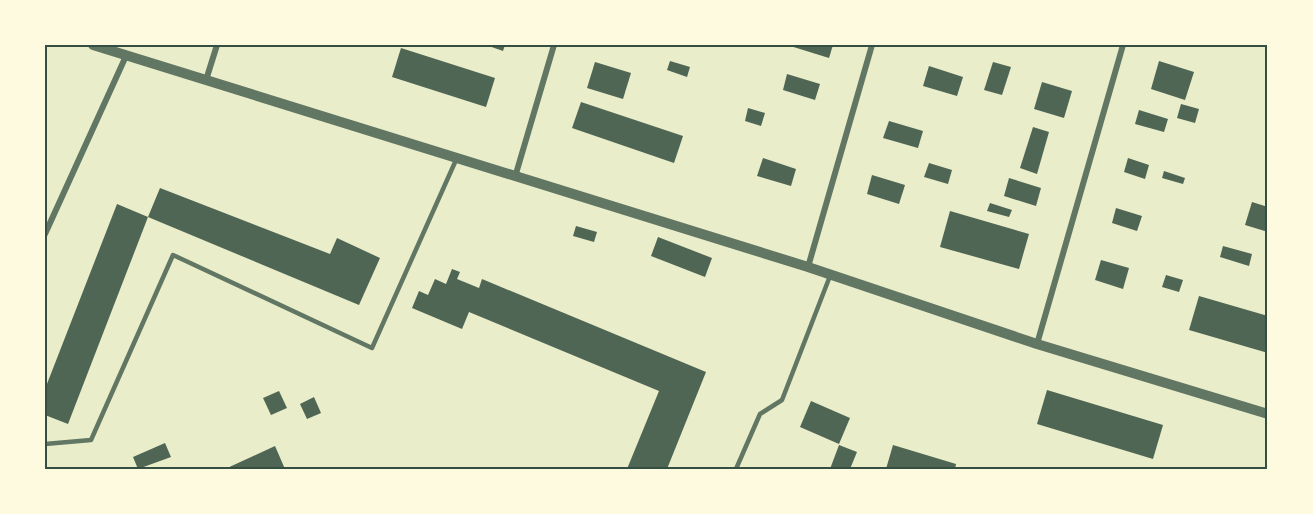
<svg xmlns="http://www.w3.org/2000/svg" width="1313" height="514" font-family="Helvetica,sans-serif">
<rect width="100%" height="100%" fill="#e9edc9"/>
<g fill="#4f6655">
<path d="M486,45h19l-2,6z"/>
<path d="M787,45h46l-4,13z"/>
<path d="M401,48l94,30 -9,29 -94,-30z"/>
<path d="M670,61l20,6 -3,10 -20,-7z"/>
<path d="M1159,61l35,11 -9,28 -34,-11z"/>
<path d="M595,62l36,11 -8,26 -36,-11z"/>
<path d="M993,62l18,5 -9,28 -18,-5z"/>
<path d="M929,66l34,11 -6,19 -34,-10z"/>
<path d="M787,74l33,10 -5,16 -32,-10z"/>
<path d="M1042,82l30,9 -8,27 -30,-9z"/>
<path d="M581,102l102,34 -9,27 -102,-35z"/>
<path d="M1181,104l18,5 -4,14 -18,-5z"/>
<path d="M748,108l17,5 -4,13 -16,-5z"/>
<path d="M1139,110l29,9 -4,13 -29,-8z"/>
<path d="M889,121l34,10 -5,17 -35,-10z"/>
<path d="M1033,127l16,5 -12,42 -17,-6z"/>
<path d="M763,158l33,11 -5,17 -34,-10z"/>
<path d="M1128,158l21,7 -4,14 -21,-7z"/>
<path d="M929,163l23,7 -4,14 -24,-7z"/>
<path d="M1164,171l21,7 -2,6 -21,-6z"/>
<path d="M872,175l33,10 -6,19 -32,-10z"/>
<path d="M1009,178l32,10 -5,18 -32,-10z"/>
<path d="M160,188l170,66 7,-16 43,20 -21,47 -211,-88 -80,207 -23,-9v-26l72,-185 31,13z"/>
<path d="M1252,202l16,5v25l-23,-7z"/>
<path d="M990,203l22,7 -3,7 -22,-6z"/>
<path d="M1116,208l26,8 -5,15 -25,-8z"/>
<path d="M950,211l79,23 -10,35 -79,-22z"/>
<path d="M576,226l21,6 -3,10 -21,-6z"/>
<path d="M658,237l54,21 -7,19 -54,-21z"/>
<path d="M1223,246l29,8 -3,12 -29,-9z"/>
<path d="M1101,260l28,8 -6,21 -28,-9z"/>
<path d="M452,269l8,3 -3,7 22,9 3,-9 224,93 -39,97h-40l32,-78 -190,-79 -7,17 -50,-21 7,-17 9,4 7,-16 11,5z"/>
<path d="M1166,275l17,5 -4,12 -17,-5z"/>
<path d="M1199,296l69,20v37l-79,-23z"/>
<path d="M1047,390l116,35 -10,34 -116,-35z"/>
<path d="M279,391l8,17 -16,7 -8,-17z"/>
<path d="M314,397l7,16 -14,6 -7,-15z"/>
<path d="M811,401l39,17 -11,26 -39,-17z"/>
<path d="M165,443l6,14 -33,12 -5,-12z"/>
<path d="M839,445l18,7 -7,17h-20z"/>
<path d="M893,445l63,19 -1,5h-69z"/>
<path d="M275,446l10,23h-60z"/>
</g>
<g fill="none" stroke-linecap="round" stroke-linejoin="round">
<g stroke="#617663" stroke-width="4.5">
<path d="M45,444l46,-4 82,-185 199,93 84,-188"/>
<path d="M736,469l24,-55 22,-14 48,-124"/>
</g>
<g stroke="#617663" stroke-width="6">
<path d="M206,80l11,-35"/>
<path d="M515,177l39,-132"/>
<path d="M45,234l81,-178"/>
<path d="M808,267l64,-222"/>
<path d="M1037,344l86,-299"/>
<path d="M1267,469l1,-1"/>
</g>
<path stroke="#617663" stroke-width="10" d="M93,45l715,222 229,77 231,70"/>
</g>
<rect width="1313" height="514" fill="none" stroke="#fefae0" stroke-width="93"/>
<rect x="46" y="46" width="1220" height="422" fill="none" stroke="#344e41" stroke-width="2"/>
</svg>
